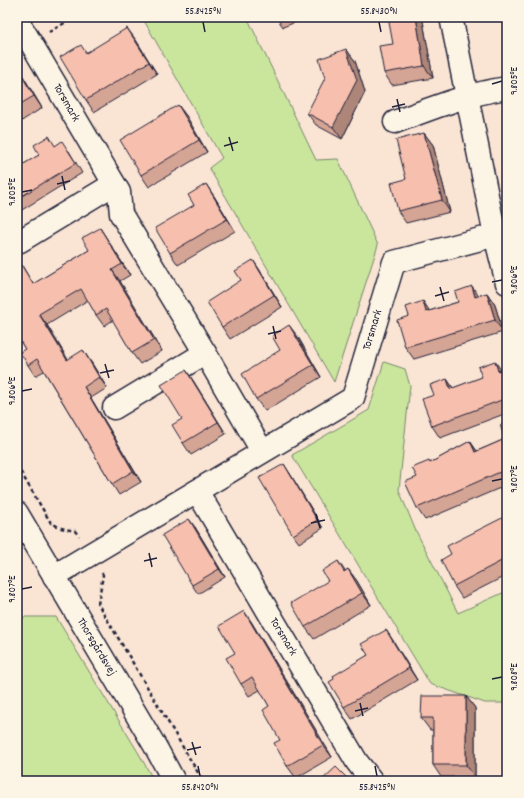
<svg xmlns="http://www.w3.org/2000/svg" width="524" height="798" font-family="Dekko,sans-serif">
<rect width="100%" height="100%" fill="#fae5d4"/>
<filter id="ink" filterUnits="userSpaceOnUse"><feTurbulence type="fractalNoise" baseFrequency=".025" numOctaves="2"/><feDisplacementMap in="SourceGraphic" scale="8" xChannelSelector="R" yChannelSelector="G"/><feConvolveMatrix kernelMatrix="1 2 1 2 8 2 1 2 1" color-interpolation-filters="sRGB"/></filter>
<g filter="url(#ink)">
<g fill="#cae69d" stroke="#76846c">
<path d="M142,17h105l69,143 22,-1 40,86 -44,137 -125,-214 13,-10z"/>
<path d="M384,362l21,7 5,17 -11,104 16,39 43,84 49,-22v112h-22l-55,-19 -138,-229 77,-45z"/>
<path d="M17,617h39l82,135 16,29h-137z"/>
</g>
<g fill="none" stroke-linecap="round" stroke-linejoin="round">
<defs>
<g id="minor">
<path d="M451,17l44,218 12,48"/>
<path d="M17,27l3,-2 11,18 88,149 2,22 84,139 57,98"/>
<path d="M395,122c37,-14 72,-28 112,-34"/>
<path d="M20,241l94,-57"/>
<path d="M114,408l91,-55"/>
<path d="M197,491l160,271 15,19"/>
<path d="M17,513l138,233 19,35"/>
<path d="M54,576l299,-178 41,-136 113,-30"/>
</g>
</defs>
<use href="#minor" stroke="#22223b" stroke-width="25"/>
<g stroke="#22223b" stroke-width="2.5" stroke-dasharray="4 3" stroke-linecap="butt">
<path d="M49,32l26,-15"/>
<path d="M17,466l34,57 10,5 14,3 4,5"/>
<path d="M102,573l1,2 -5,29 105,177"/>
</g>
<use href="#minor" stroke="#fcf5e5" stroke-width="22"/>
</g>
<g fill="#d4a495" stroke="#22223b">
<path d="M276,17h33l-26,10z"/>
<path d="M423,21l10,57 -41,7 -8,-12z"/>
<path d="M136,40l21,34 -63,38 -8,-12v-48z"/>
<path d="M346,49l9,12 10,31 -23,47 -26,-14 -9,-12z"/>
<path d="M17,66l25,42 -25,16z"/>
<path d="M178,105l9,12 20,35 -58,35 -8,-12z"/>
<path d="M424,133l9,12 17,67 -44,11 -8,-12 8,-32z"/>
<path d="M55,146l14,5 13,22 -65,40v-45z"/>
<path d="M214,196l21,35 -57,34 -8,-12z"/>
<path d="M100,228l7,11 23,36 -10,6 42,70 -22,13 -8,-11 -19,-33 -9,6 -8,-11 -8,-15 -41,25 21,35 23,2 16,26 -16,10 50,84 -22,13 -7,-11 -68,-113 -9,5 -7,-11 -3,-16 -8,-13v-79l16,27 56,-34z"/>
<path d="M253,260l8,12 21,35 -52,32 -8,-12 19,-47z"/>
<path d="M487,293l8,12 8,27 -89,27 -9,-12 4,-31 14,-15 6,10z"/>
<path d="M298,337l23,40 -56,34 -9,-12 24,-49z"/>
<path d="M507,368v45l-67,25 -8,-12 2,-31 13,-16 6,9z"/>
<path d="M186,370l8,12 32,52 -35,21 -8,-12 -1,-24z"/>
<path d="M507,421v64l-82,35 -8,-12v-31l12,-16 1,2 40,-22 7,10 28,-12z"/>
<path d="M289,472l34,56 -24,15 -6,-8z"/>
<path d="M507,522v53l-45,23 -8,-12 -3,-32z"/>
<path d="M195,527l30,50 -27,17 -6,-9z"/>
<path d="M338,561l7,10 3,-2 9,12 14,24 -57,34 -9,-12z"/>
<path d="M244,611l8,12 80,134 -36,21 -9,-12 -7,-26 -11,-34 -9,-16 -11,6 -8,-12 -6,-31z"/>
<path d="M386,630l8,12 23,38 -65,39 -8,-12 -10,-28 34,-24z"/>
<path d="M466,696l9,12v69h-34l-8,-12v-35h-3l-9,-12z"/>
</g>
<g fill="#ad8679" stroke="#22223b">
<path d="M416,17h4l3,4 10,57 -9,-12z"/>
<path d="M127,28l9,12 21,34 -8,-12z"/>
<path d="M346,49l9,12 10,31 -23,47 -9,-12z"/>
<path d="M17,66l25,42 -8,-12 -17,-28z"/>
<path d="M178,105l9,12 20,35 -8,-12z"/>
<path d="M424,133l9,12 17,67 -8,-12z"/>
<path d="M206,184l8,12 21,35 -8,-12z"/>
<path d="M100,228l7,11 23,36 -8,-11z"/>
<path d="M253,260l8,12 21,35 -8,-12z"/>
<path d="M112,270l8,11 42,70 -8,-11z"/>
<path d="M472,286l8,12 -5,-1z"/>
<path d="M487,293l8,12 8,27 -8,-12z"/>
<path d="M423,301l8,12 -5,-1z"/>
<path d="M39,314l8,11 28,46 -8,-11z"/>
<path d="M289,325l9,12 23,40 -8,-12z"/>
<path d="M83,350l8,12 16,26 -8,-11z"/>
<path d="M495,361l8,12 -5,-2z"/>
<path d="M186,370l8,12 32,52 -8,-12z"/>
<path d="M447,379l8,12 -5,-2z"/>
<path d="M84,387l7,11 50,84 -8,-11z"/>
<path d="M470,441l8,12 -3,-1z"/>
<path d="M284,464l5,8 34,56 -6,-8z"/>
<path d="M189,519l6,8 30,50 -6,-8z"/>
<path d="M348,569l9,12 14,24 -9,-12z"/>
<path d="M244,611l8,12 80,134 -9,-12z"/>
<path d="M386,630l8,12 23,38 -8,-12z"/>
<path d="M466,696l9,12v69l-9,-12z"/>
</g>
<g fill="#f7bfad" stroke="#22223b">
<path d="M388,17h28l8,49 -40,7 -5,-27 14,-2z"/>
<path d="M127,28l22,34 -63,38 -26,-43 21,-12 5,8z"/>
<path d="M346,49l11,31 -24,47 -26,-14 18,-35 -6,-19z"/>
<path d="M17,68l17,28 -17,10z"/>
<path d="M178,105l21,35 -58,35 -21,-35z"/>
<path d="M424,133l18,67 -44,11 -7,-28 15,-4 -10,-39z"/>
<path d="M49,136l6,10 7,-5 14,22 -59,36v-31l22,-13 -5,-10z"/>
<path d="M206,184l21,35 -57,34 -15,-25 39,-23 -6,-10z"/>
<path d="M100,228l22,36 -10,6 42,70 -22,13 -26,-44 -10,6 -15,-26 -42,25 28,46 16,-10 16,27 -15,10 49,84 -21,13 -75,-125 -9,6 -8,-13 5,-3 -8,-13v-78l16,26 56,-34 -7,-12z"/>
<path d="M253,260l21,35 -52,32 -15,-25 34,-22 -6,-9z"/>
<path d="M472,286l3,11 12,-4 8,27 -90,27 -8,-27 12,-4 -3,-9 17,-6 3,11 32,-10 -3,-10z"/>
<path d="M289,325l24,40 -57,34 -14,-25 38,-24 -8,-14z"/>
<path d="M495,361l3,10 9,-3v30l-75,28 -10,-27 12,-4 -4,-10 17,-6 3,10 32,-12 -4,-10z"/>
<path d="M186,370l32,52 -35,21 -11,-18 10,-6 -21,-34z"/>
<path d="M507,421v48l-90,39 -12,-26 12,-5 -5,-9 17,-7 1,2 40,-22 5,11 30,-13 -5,-14z"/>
<path d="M284,464l33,56 -24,15 -34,-57z"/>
<path d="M504,517l3,8v33l-53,28 -13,-26 10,-6 -4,-8z"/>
<path d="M189,519l30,50 -27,16 -30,-50z"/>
<path d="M338,561l6,11 4,-3 14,24 -57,34 -14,-24 37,-22 -6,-10z"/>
<path d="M244,611l79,134 -36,21 -13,-23 6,-3 -17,-30 6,-4 -17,-29 -11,7 -15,-26 9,-5 -16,-27z"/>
<path d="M386,630l23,38 -65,39 -15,-25 5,-3 -1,-3 35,-21 -7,-11z"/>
<path d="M422,696h44v69h-33v-47h-12z"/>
<path d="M336,767l14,14h-29z"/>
</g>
</g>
<path fill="none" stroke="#22223b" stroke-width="1.5" d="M203,22l2,10M379,22l2,10M492,84l10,-3M397,99l3,13M392,107l13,-3M229,137l4,14M224,146l14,-4M62,176l3,14M57,184l13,-3M22,192l10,-2M492,282l10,-2M440,287l4,14M435,296l14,-4M273,326l3,13M268,334l13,-3M105,364l4,14M100,373l14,-3M22,391l10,-2M492,481l10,-2M316,514l4,14M311,523l14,-3M149,553l3,14M144,561l13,-3M22,589l10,-2M492,679l10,-2M360,703l3,13M355,711l13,-3M192,742l4,13M187,750l14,-3M198,766l2,10M375,766l2,10"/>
<g text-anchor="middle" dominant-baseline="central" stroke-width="3" stroke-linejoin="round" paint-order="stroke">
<g font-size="12" fill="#22223b" stroke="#fcf5e5">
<text transform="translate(66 103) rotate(60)">Torsmark</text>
<text transform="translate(373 330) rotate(-73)">Torsmark</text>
<text transform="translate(283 637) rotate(59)">Torsmark</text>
<text transform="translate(96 647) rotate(59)">Thorsgårdsvej</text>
</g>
</g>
<rect width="524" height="798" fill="none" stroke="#fcf5e5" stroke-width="44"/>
<rect x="22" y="22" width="480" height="754" fill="none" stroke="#22223b" stroke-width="1.5"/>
<g font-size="10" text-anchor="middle" fill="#22223b">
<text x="203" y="14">55.8425°N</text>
<text x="379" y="14">55.8430°N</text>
<text transform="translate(513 81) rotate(-90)" y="4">9.805°E</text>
<text transform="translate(11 192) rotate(-90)" y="4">9.805°E</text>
<text transform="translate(513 280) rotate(-90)" y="4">9.806°E</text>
<text transform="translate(11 391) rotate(-90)" y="4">9.806°E</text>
<text transform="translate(513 479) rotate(-90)" y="4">9.807°E</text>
<text transform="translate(11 589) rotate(-90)" y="4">9.807°E</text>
<text transform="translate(513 677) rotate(-90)" y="4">9.808°E</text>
<text x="200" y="790">55.8420°N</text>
<text x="377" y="790">55.8425°N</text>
</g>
</svg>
